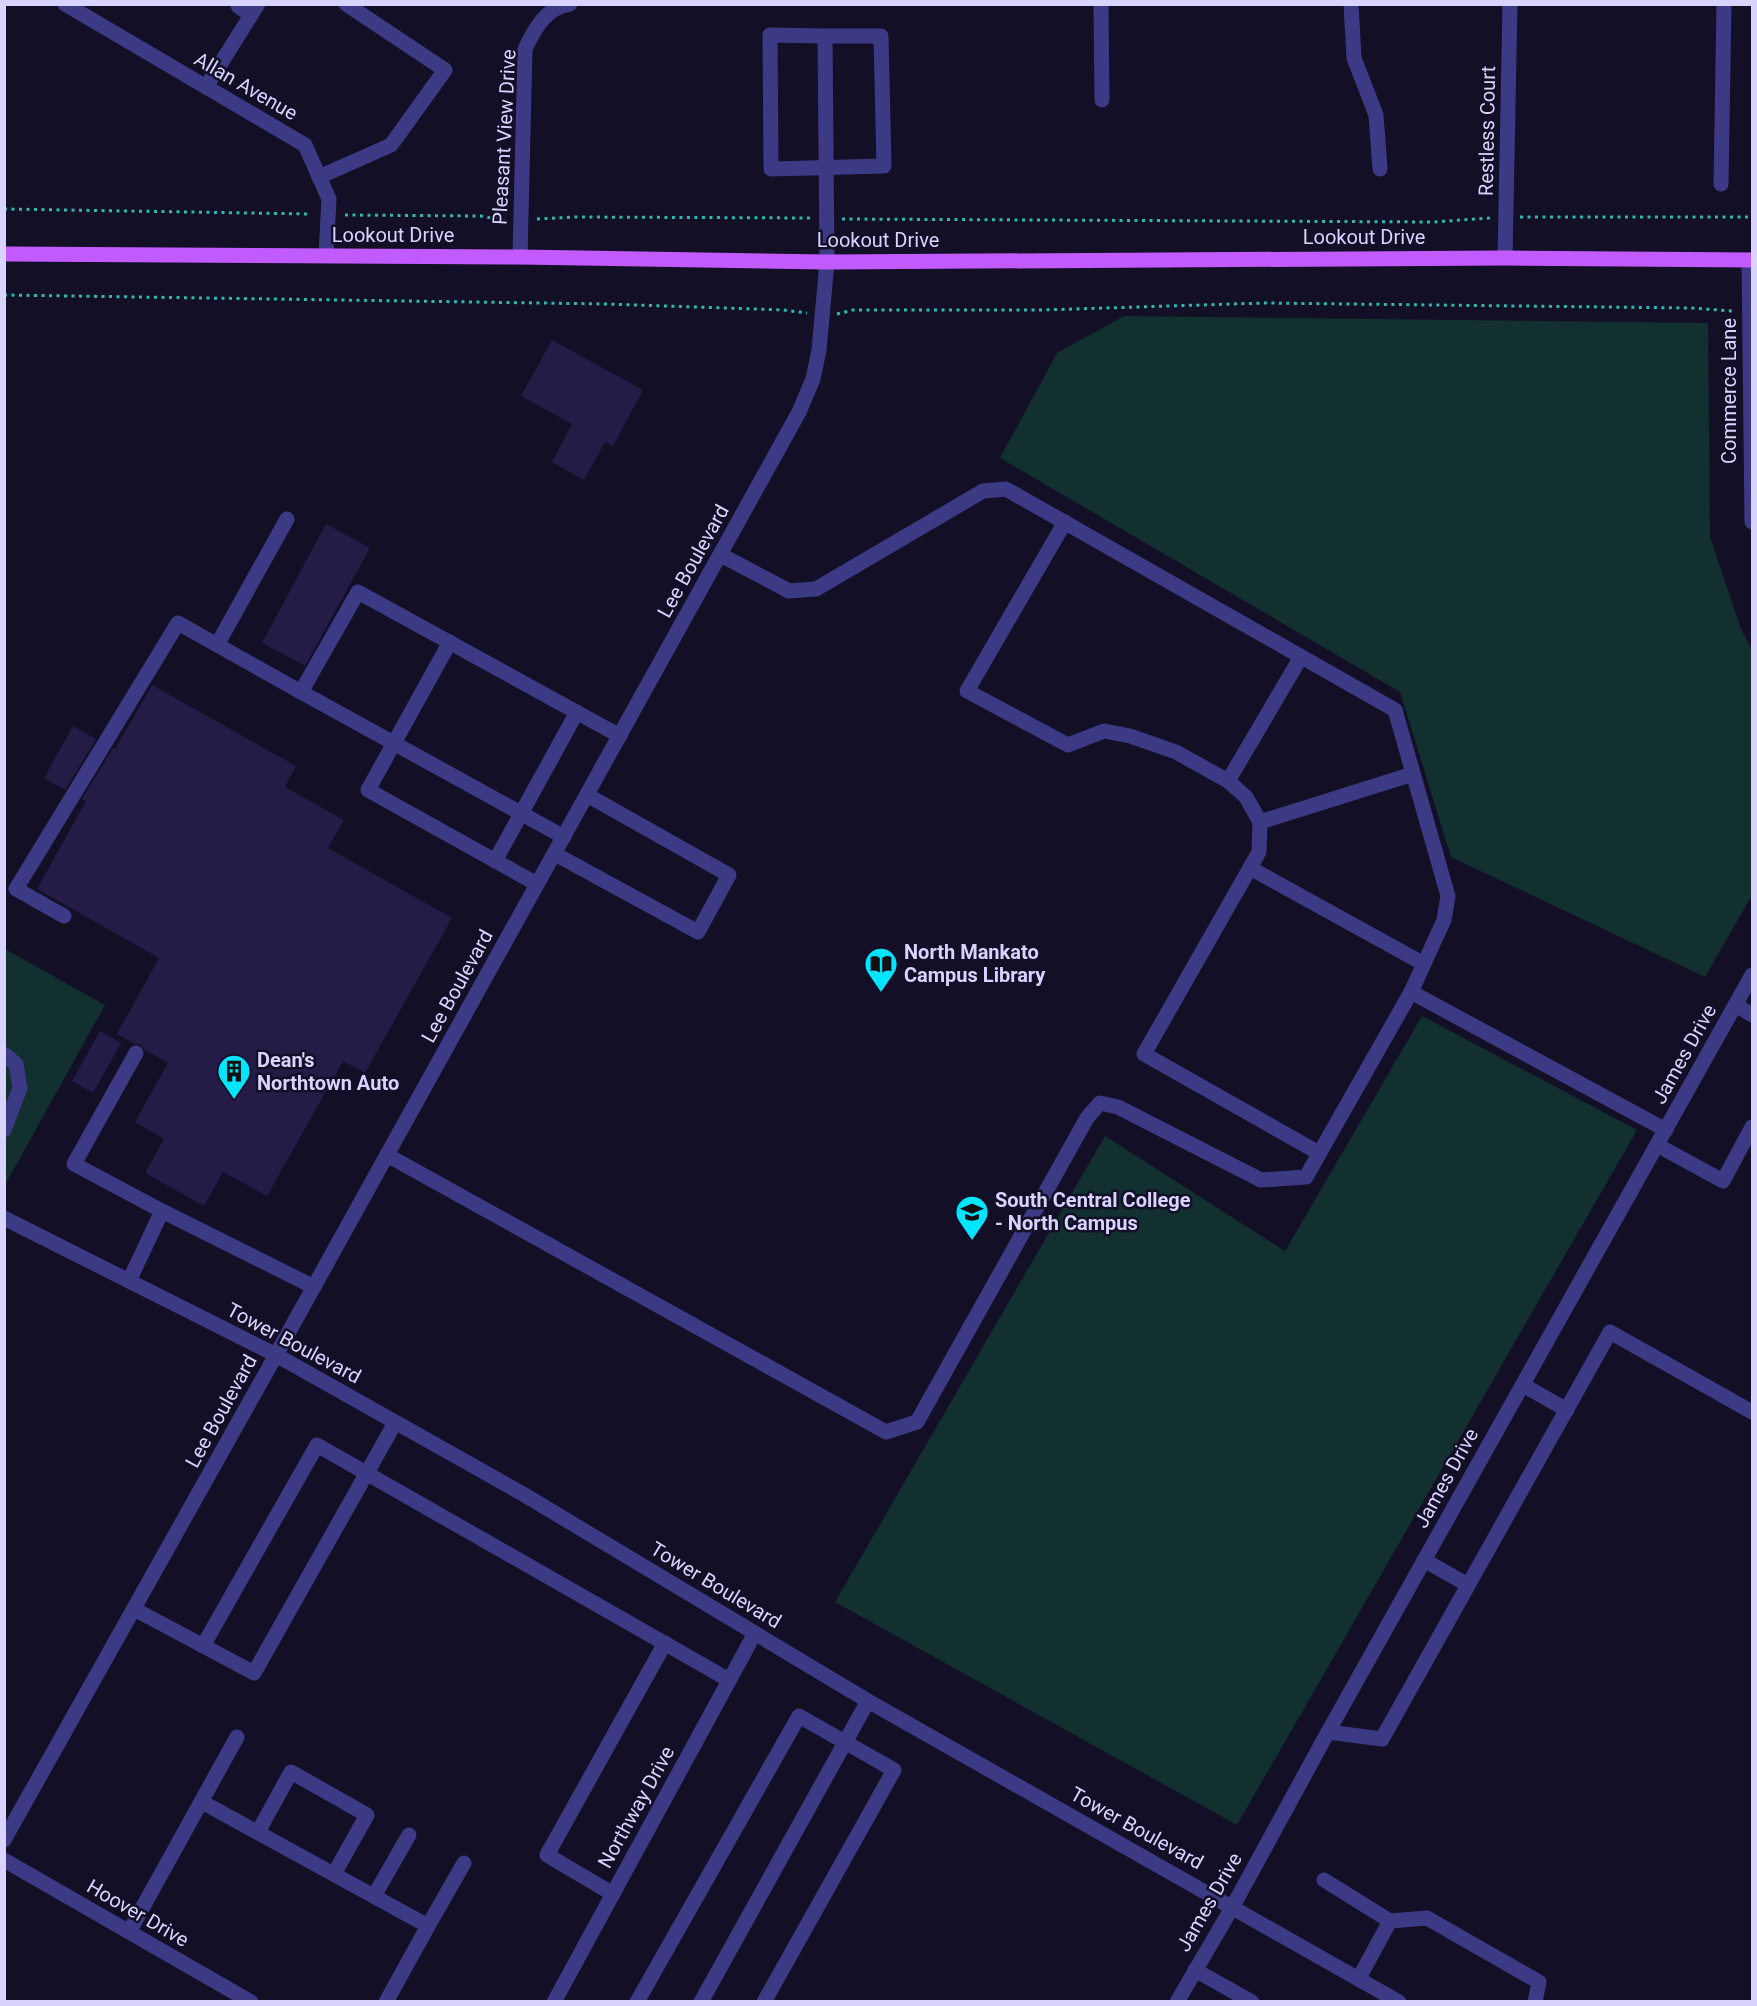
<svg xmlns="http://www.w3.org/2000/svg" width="1757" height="2006" font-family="Roboto,sans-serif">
<rect width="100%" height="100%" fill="#130f26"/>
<g fill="#12302f">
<path d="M1124,316l584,7 2,214 31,92 11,21v245l-47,82 -254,-120 -51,-165 -400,-234 57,-105z"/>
<path d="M5,949l100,56 -100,180z"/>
<path d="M1422,1016l215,114 -400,695 -402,-223 270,-466 180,115z"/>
</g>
<g fill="#241b47">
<path d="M552,340l91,50 -30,56 -8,-4 -21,38 -32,-18 20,-38 -51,-28z"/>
<path d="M326,524l44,24 -65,118 -43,-23z"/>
<path d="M152,685l144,81 -11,21 59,33 -16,28 124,70 -87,155 -22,-12 -76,135 -44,-24 -19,34 -59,-33 19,-34 -29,-17 33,-59 -23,-13 -5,-6h-6l-17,-10 42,-76 -122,-69 49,-88 -4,-2 31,-51 2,1z"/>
<path d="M73,726l23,13 -31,51 -21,-12z"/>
<path d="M100,1031l21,12 -28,50 -21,-12z"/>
</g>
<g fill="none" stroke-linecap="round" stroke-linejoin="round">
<g stroke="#2fb8b0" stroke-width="3" stroke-dasharray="3 4.5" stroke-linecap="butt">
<path d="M4,209l307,5"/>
<path d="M345,215l136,1 25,5"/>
<path d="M1520,217h232"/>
<path d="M537,219l38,-2 237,1"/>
<path d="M842,219l591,3 57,-4"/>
<path d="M4,295l603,9 176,6 24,3"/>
<path d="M837,314l16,-4h189l222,-7 426,5 43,3"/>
</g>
<g stroke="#3d3a85" stroke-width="15">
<path d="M65,4l240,141 24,54 -3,56"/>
<path d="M239,4l-1,2 13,9"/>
<path d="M1101,4l1,96"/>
<path d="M1351,4l3,54 22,57 4,54"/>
<path d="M206,87l52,-83"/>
<path d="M319,177l72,-32 54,-75 -99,-66"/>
<path d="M1721,184l3,-180"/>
<path d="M520,257l5,-208c9,-19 21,-42 45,-45"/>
<path d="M1505,258l5,-254"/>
<path d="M1749,260l3,262"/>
<path d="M1065,522l-98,169 101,54 36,-14 26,5 46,16 52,29 73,-124"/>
<path d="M450,642l-82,148 169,94"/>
<path d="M217,645l70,-126"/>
<path d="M1228,781l18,16 14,25 153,-48"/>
<path d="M1260,822l-1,30 -115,202 175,99"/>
<path d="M564,837l-263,-145 57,-100 262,144"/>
<path d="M555,854l143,78 31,-57 -142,-80"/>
<path d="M495,861l82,-149"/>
<path d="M1250,868l174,96"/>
<path d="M64,916l-48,-27 162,-266 123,69"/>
<path d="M1411,992l255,138"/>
<path d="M1736,1005l16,10"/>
<path d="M136,1053l-62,111 88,47"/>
<path d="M4,1054l12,10 4,24 -16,42"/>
<path d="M1657,1145l66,36 29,-54"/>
<path d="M387,1155l499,277 31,-10 170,-304 13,-15 18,4 143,73 45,-3 105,-185 33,-72 4,-24 -53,-186 -389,-221 -23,2 -167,98 -27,2 -68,-36"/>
<path d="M4,1218l272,137 247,139 345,207 531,301"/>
<path d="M129,1281l33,-70 152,76"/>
<path d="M1523,1385l44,25"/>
<path d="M1424,1560l44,25"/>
<path d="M134,1609l120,64 141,-250"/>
<path d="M203,1646l114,-201 412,235"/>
<path d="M1328,1732l54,7 228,-407 142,80"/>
<path d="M202,1802l226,124 -42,76"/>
<path d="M258,1832l33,-60 76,43 -33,59"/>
<path d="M4,1840l272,-485 523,-943 14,-33 6,-29 8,-88 -2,-226 -55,-1 1,134 113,-3 -3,-130h-56"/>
<path d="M4,1860l247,142"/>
<path d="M1324,1880l66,41"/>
<path d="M613,1894l-66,-39 118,-212"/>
<path d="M374,1896l35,-61"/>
<path d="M428,1926l36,-63"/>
<path d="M129,1932l108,-195"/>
<path d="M1195,1970l57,32"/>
<path d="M1359,1978l31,-57 37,-3 112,64 -4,20"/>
<path d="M554,2002l201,-369"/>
<path d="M637,2002l162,-286 95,54 -130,232"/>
<path d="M701,2002l167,-301"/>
<path d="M1177,2002l56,-96 95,-174 424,-757"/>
</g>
<path stroke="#c25bff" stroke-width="15" d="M4,254l516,3 307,5 678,-4 247,2"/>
</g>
<defs>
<symbol id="library-pin" viewBox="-11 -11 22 30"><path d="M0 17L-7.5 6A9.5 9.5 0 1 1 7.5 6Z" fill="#00e5ff" stroke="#130f26"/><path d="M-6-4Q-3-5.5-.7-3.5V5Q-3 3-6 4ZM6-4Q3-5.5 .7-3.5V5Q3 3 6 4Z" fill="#111"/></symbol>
<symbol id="building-pin" viewBox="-11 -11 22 30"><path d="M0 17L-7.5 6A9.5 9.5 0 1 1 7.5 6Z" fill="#00e5ff" stroke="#130f26"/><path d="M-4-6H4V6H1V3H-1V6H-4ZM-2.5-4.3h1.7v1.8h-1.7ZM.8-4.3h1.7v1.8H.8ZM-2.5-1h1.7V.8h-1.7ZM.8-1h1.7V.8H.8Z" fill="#111"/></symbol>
<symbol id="university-pin" viewBox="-11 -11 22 30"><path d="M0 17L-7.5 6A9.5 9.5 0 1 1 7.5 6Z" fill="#00e5ff" stroke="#130f26"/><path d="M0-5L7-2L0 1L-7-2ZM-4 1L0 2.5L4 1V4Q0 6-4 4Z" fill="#111"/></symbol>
</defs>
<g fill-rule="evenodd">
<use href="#library-pin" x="862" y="945" width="38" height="52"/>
<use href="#building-pin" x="215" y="1052" width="38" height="52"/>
<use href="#university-pin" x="953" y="1193" width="38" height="52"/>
</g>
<g text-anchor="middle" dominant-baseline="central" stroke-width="5" stroke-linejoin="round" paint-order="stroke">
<g font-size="20" fill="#d9d4ff" stroke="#130f26">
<text transform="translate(246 86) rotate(30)">Allan Avenue</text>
<text transform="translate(1487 131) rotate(-89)">Restless Court</text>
<text transform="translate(504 137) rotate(-87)">Pleasant View Drive</text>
<text x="393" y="235">Lookout Drive</text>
<text x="1364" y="237">Lookout Drive</text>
<text x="878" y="240">Lookout Drive</text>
<text transform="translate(1729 391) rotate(-90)">Commerce Lane</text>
<text transform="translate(693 561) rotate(-61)">Lee Boulevard</text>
<text transform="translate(457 986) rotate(-61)">Lee Boulevard</text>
<text transform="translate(1684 1054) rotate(-61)">James Drive</text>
<text transform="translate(294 1343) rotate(28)">Tower Boulevard</text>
<text transform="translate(221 1411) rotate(-61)">Lee Boulevard</text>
<text transform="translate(1446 1478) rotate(-61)">James Drive</text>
<text transform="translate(716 1585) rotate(31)">Tower Boulevard</text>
<text transform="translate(636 1807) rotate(-61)">Northway Drive</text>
<text transform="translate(1137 1828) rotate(29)">Tower Boulevard</text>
<text transform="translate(1209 1902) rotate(-60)">James Drive</text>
<text transform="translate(138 1913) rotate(30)">Hoover Drive</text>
</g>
<g font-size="20" font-weight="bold" fill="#d9d4ff" stroke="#130f26" text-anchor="start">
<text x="904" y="952">North Mankato<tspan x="904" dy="23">Campus Library</tspan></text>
<text x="257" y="1060">Dean's<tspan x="257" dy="23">Northtown Auto</tspan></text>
<text x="995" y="1200">South Central College<tspan x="995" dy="23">- North Campus</tspan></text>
</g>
</g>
<rect width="1757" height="2006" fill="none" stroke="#d9d4ff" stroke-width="12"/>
</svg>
